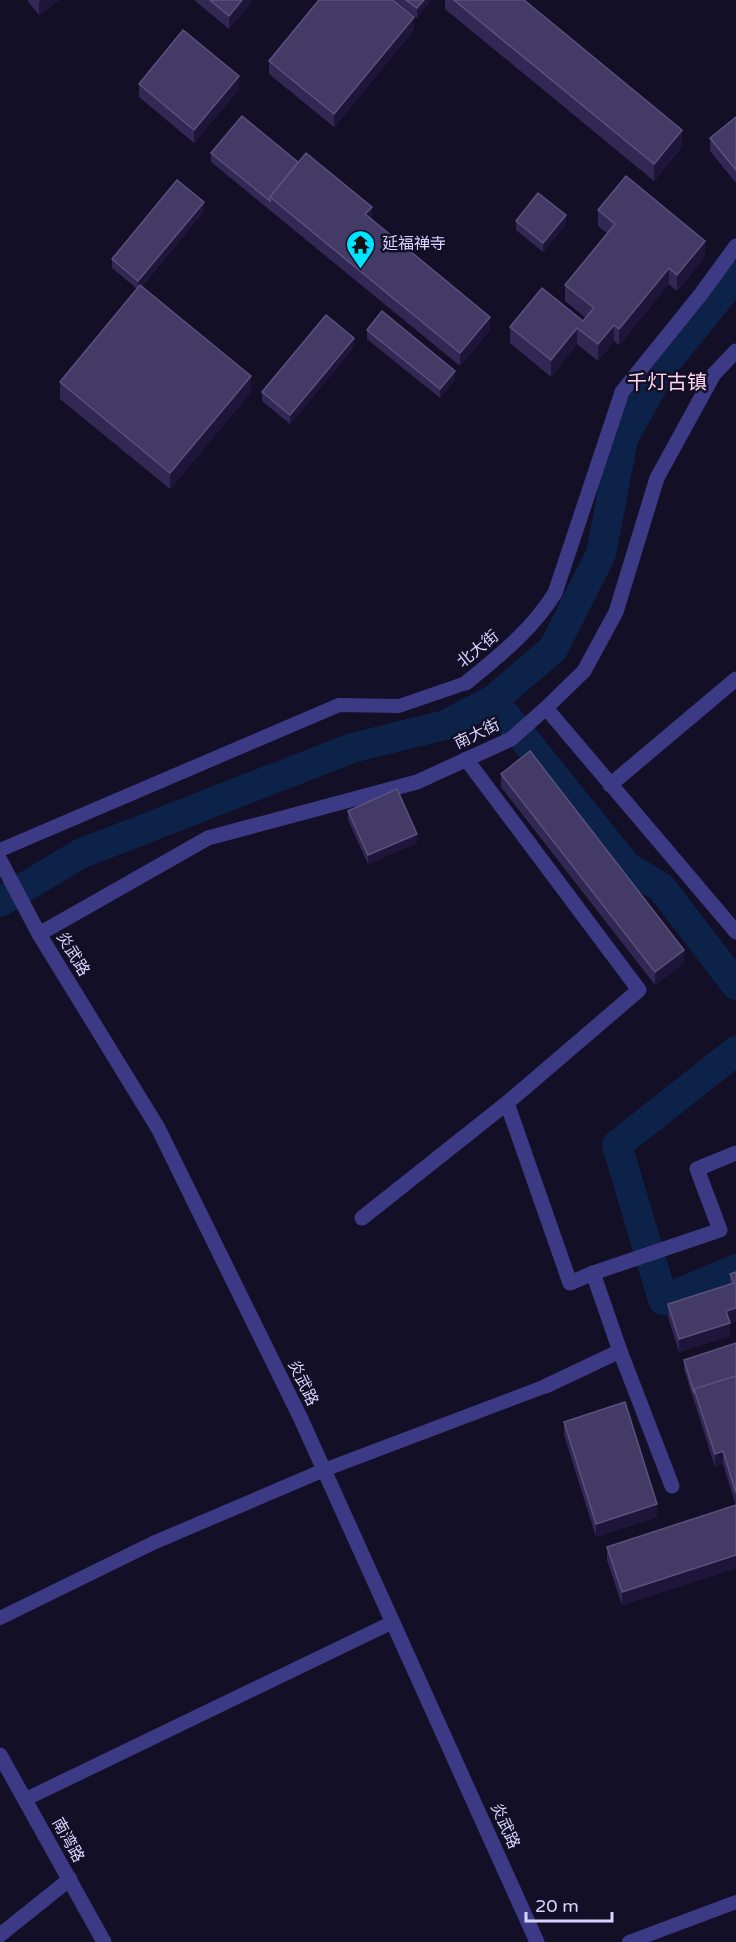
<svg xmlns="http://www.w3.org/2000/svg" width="736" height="1942" font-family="'Varela Round','Noto Sans SC',sans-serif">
<rect width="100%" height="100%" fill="#130f26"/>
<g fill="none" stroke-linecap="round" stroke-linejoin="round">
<g stroke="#0c2248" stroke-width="30">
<path d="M493,700l134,167 34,20 75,98"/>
<path d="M0,902l80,-48 272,-106 93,-23 48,-25 60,-51 48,-95 22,-115 40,-73 73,-90"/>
<path d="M736,1051l-119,94 46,155 73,-31"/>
</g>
<g stroke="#3d3a85" stroke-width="14">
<path d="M0,850l339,-145 60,1 67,-23"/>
<path d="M0,1618l153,-75 171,-73 222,-84"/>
<path d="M26,1799l367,-177"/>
<path d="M629,1942l107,-40"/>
</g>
<g stroke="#3d3a85" stroke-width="15">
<path d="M466,683c35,-29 65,-52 89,-90l67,-201 79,-98 35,-48"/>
<path d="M546,708l190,224"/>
<path d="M610,785l126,-106"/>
<path d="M39,934l169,-96 209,-56 94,-43 35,-31 38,-37 32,-59 41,-134 57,-104 22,-23"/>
<path d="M507,1103l63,180 23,-10"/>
<path d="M362,1218l145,-115 132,-113 -173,-231"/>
<path d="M620,1351l52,135"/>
<path d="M546,1386l74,-35 -27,-78 127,-43 -23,-61 39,-16"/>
</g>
<g stroke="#3d3a85" stroke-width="15">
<path d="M0,860l39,74 119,194 143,291 236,523"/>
<path d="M0,1935l70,-56"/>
</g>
<path stroke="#3d3a85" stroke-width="15" d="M0,1755l104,187"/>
</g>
<g fill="#312854">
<path d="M27,0h32l-20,15z"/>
<path d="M194,0h57v2l-22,27z"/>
<path d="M395,0h35v1l-13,17z"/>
<path d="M445,0h79l158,147 -28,34 -209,-172z"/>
<path d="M414,30l-80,97 -65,-53v-13z"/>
<path d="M139,84l100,5 -45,54 -55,-46z"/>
<path d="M736,117v66l-26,-32v-13z"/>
<path d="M211,153l87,9 74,58 118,110 -30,36 -249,-204z"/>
<path d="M598,210l107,47 -28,34 -8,-7 -50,61 -5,-4 -16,20 -21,-17 -26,33 -41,-34v-16l73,-6 3,-3 -21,-17v-16l42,-52 -9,-7z"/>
<path d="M204,211l-62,75 109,106 -81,97 -110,-90v-17l77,-93 -25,-21v-9z"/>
<path d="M516,221l50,3 -23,28 -27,-22z"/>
<path d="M367,330l88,50 -15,18 -73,-59z"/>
<path d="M354,347l-64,77 -28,-23v-9z"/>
<path d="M501,774l183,189 -29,22 -154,-198z"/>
<path d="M348,811l69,32 -49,21 -20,-44z"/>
<path d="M736,1272v49l-6,2v13l-51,16 -11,-35v-13l62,-20v-10z"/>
<path d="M736,1343v225l-114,37 -15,-45v-13l129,-41 -13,-42 -8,3 -31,-98v-9z"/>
<path d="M564,1422l93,95 -61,20 -32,-102z"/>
</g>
<g fill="#1d163a">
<path d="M42,0h17l-20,15v-13z"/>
<path d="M242,0h9v2l-22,27v-13z"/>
<path d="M424,0h6v1l-13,17v-10z"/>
<path d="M414,17v13l-80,97v-13z"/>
<path d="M239,76v13l-45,54v-13z"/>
<path d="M682,130v17l-28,34v-17z"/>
<path d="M204,202v9l-66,79v-9z"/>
<path d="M372,207v13l-7,-6z"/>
<path d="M566,215v9l-23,28v-9z"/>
<path d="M705,241v16l-28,34v-16z"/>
<path d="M669,268v16l-50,61v-16z"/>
<path d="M490,317v13l-30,36v-13z"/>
<path d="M614,325v16l-16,20v-17z"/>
<path d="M577,328v16l-26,33v-17z"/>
<path d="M354,338v9l-64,77v-9z"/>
<path d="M455,371v9l-15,18v-9z"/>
<path d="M251,376v16l-81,97v-16z"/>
<path d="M417,834v9l-49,21v-9z"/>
<path d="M684,950v13l-29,22v-13z"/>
<path d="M736,1308v13l-10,3v-13z"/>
<path d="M730,1323v13l-51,16v-13z"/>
<path d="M723,1451v13l-8,3v-13z"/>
<path d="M657,1504v13l-61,20v-13z"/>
<path d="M736,1555v13l-114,37v-13z"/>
</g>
<g fill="#433a66" stroke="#5a527e" stroke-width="1.5">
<path d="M210,0h32l-13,16z"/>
<path d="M319,0h74l21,17 -80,97 -65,-53z"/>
<path d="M406,0h18l-7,8z"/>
<path d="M454,0h70l158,130 -28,34z"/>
<path d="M183,30l56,46 -45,54 -55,-46z"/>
<path d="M242,116l56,46 -28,35v4l-59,-48z"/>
<path d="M736,117v53l-26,-32z"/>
<path d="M306,153l66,54 -7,7 125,103 -30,36 -190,-156z"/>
<path d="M626,176l79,65 -28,34 -8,-7 -50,61 -5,-4 -16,19 -21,-16 -26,32 -41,-33 32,-39 41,33 11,-13 -29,-23 50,-61 -17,-14z"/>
<path d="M177,180l27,22 -66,79 -26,-22z"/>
<path d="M538,193l28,22 -23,28 -27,-22z"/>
<path d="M140,285l111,91 -81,97 -110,-91z"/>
<path d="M382,311l73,60 -15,18 -73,-59z"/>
<path d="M326,315l28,23 -64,77 -28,-23z"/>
<path d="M530,751l154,199 -29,22 -154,-198z"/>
<path d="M397,789l20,45 -49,21 -20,-44z"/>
<path d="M736,1272v36l-10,3 4,12 -51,16 -11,-35 66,-21 -4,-9z"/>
<path d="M736,1343v33l-42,13v4l-10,-33z"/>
<path d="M736,1376v117l-13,-42 -8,3 -21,-65z"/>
<path d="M625,1402l32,102 -61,20 -32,-102z"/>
<path d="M736,1505v50l-114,37 -15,-45z"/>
</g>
<defs>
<symbol id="temple-pin" viewBox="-11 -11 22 30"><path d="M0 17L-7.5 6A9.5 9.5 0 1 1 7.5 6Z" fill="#00e5ff" stroke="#130f26"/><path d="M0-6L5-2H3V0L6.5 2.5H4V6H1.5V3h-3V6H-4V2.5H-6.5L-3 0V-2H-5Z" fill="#111"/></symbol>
</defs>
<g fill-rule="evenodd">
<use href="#temple-pin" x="344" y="228" width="33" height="45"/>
</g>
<g text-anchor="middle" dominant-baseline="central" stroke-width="5" stroke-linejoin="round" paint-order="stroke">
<g font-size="16" fill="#d9d4ff" stroke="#130f26" text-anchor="start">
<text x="382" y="244">延福禅寺</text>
</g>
<g font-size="16" fill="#d9d4ff" stroke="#130f26">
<text transform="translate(478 649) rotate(-39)">北大街</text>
<text transform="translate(477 734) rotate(-26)">南大街</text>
<text transform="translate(73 954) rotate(59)">炎武路</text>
<text transform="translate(303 1383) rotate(64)">炎武路</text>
<text transform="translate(505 1826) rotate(66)">炎武路</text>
<text transform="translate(68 1840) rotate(61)">南湾路</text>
</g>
<g font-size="20" fill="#ffd6f0" stroke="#130f26">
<text x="667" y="383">千灯古镇</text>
</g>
</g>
<path d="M526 1912v9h86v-9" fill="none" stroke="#d9d4ff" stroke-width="3"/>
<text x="535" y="1912" font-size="18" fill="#d9d4ff" stroke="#130f26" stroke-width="4.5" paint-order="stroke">20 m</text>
</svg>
